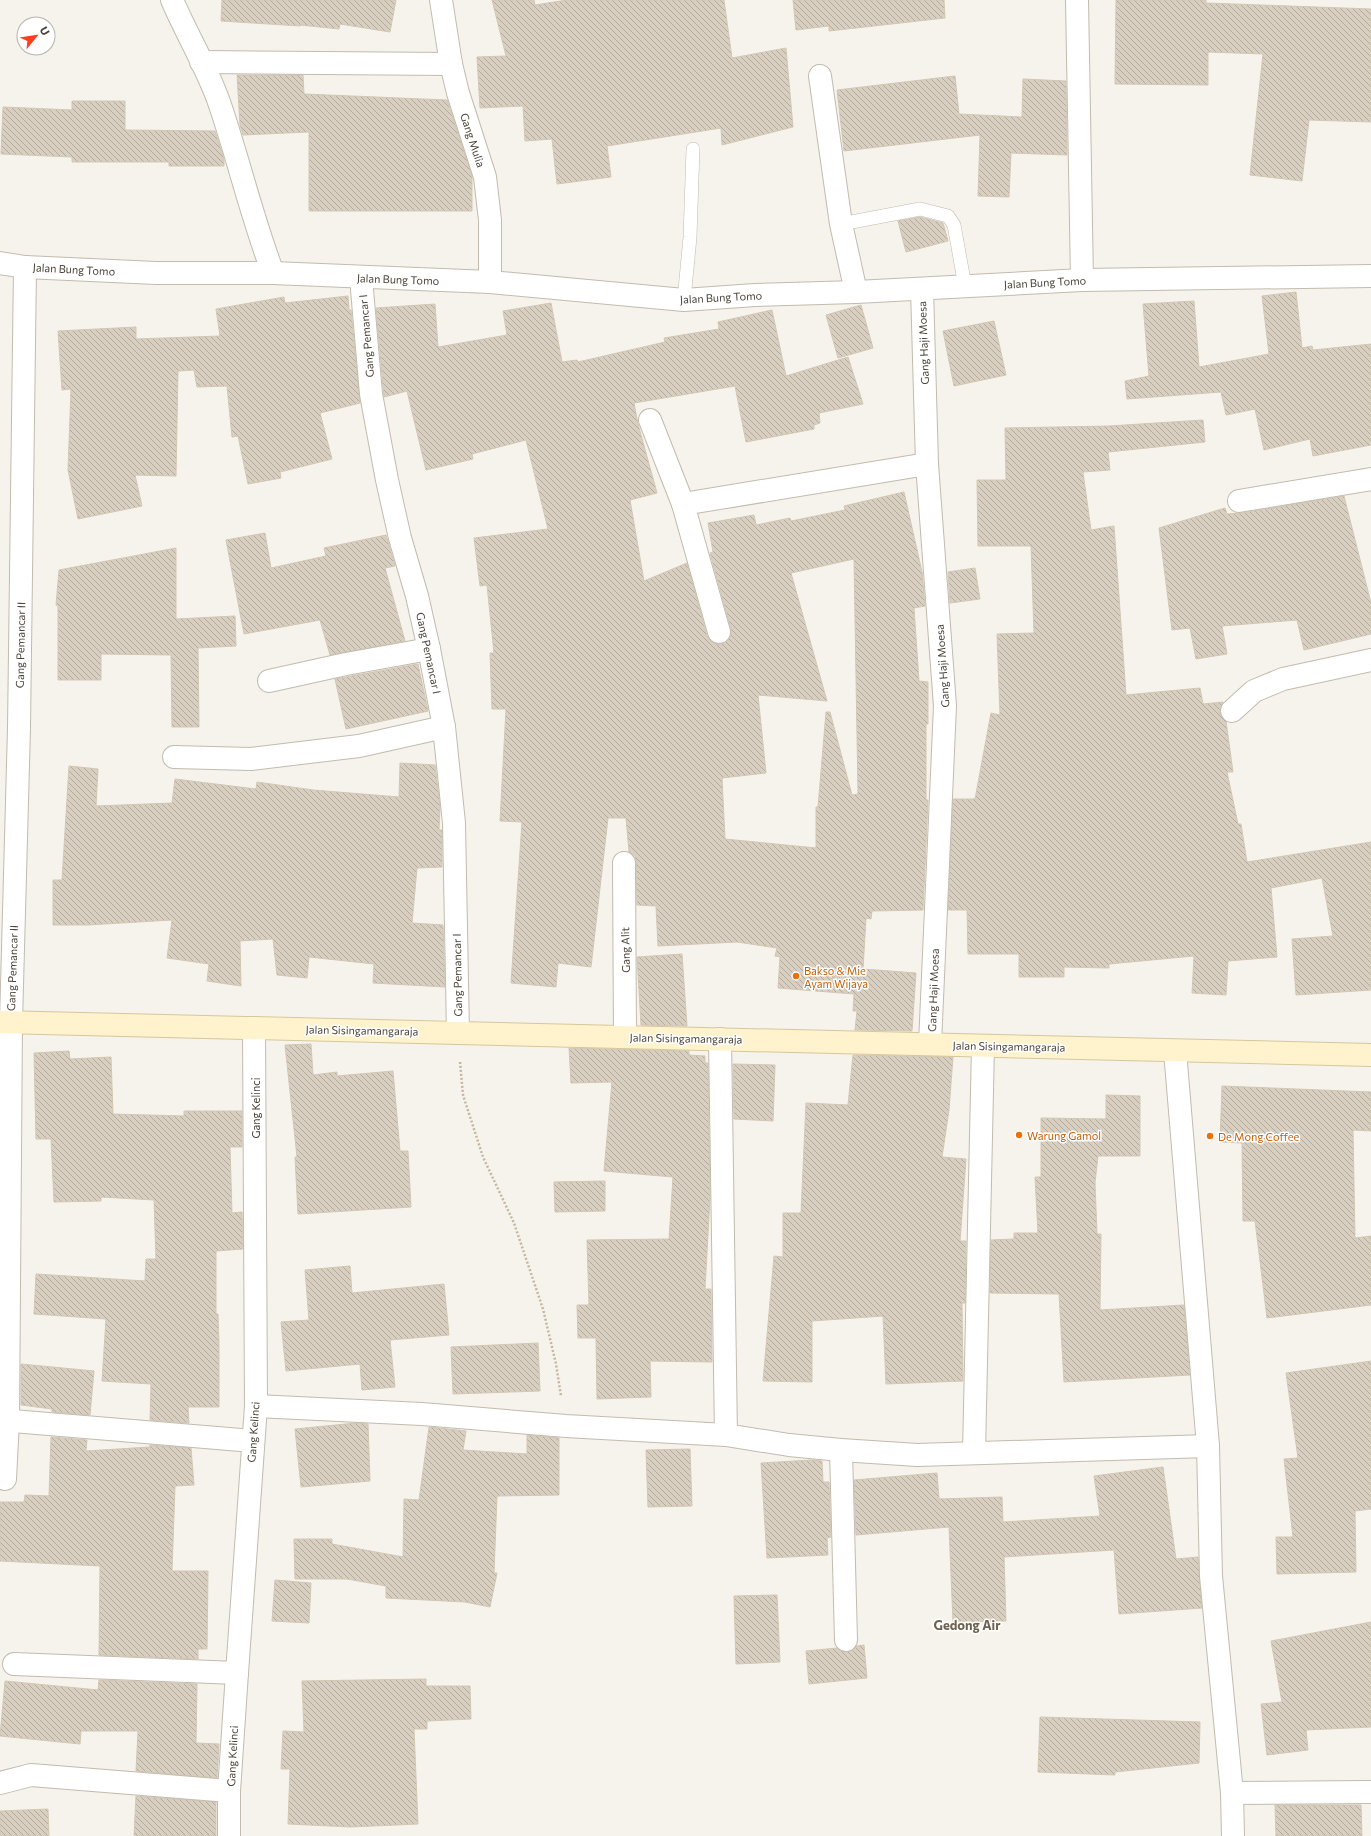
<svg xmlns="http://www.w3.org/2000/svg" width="1371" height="1836" font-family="Commissioner,sans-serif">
<defs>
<pattern id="building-back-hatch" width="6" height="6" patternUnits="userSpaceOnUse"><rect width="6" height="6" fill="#d8cfc1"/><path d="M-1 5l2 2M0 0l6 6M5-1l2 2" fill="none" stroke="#b1aa9e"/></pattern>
</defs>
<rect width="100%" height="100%" fill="#f6f3ec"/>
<g fill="url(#building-back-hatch)" stroke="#d3c7b4" fill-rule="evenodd">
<path d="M222,0h174l-6,32 -50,-8 -1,5 -39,-4v1l-79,-5z"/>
<path d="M492,0h42l1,5 32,-5h157l8,58 54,-10 7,79 -71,18 -1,-17 -114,18 4,31 -54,7 -5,-45 -27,2 -2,-35 -43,2 -3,-51 29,-1z"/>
<path d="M793,0h151l1,18 -116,13v-5l-33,4z"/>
<path d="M1116,0h90v3l165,6v113l-62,-2 -7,61 -52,-6 13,-121 -55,-2v33l-93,-1z"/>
<path d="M237,75h66l1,19 143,6 25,76v35h-163v-79l-66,3 -3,-10z"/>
<path d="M955,76l4,38 63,3 1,-38 43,2 1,74 -56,-2 -2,44 -31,-1 2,-61 -136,16 -7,-61z"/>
<path d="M72,101h53v29l90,1 9,28v7h-55v-4h-97v-5l-71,-3 2,-47 69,3z"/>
<path d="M920,217l23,6 5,18 -42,11 -8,-31z"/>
<path d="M1296,292l6,56 10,-2 1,4 58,-6v101l-58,11 -3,-17 -46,11 -9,-41 -29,6 -5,-23 -94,7 -2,-18 24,-5 -6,-72 51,-3 5,66 70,-13 -7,-58z"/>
<path d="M348,296l1,14h2l9,93 -40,10 12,46 -52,13 1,6 -33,6 -10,-48 -6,1 -5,-51 -30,1 -3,-17 -16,1 -2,105 -41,-1 7,31 -64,13 -10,-49 3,-81 -9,1 -4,-59 78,-4v12l84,-3 -4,-27 68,-12 1,6z"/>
<path d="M551,303l11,59 15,-2 1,2 87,-20 -1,-4 55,-9 -1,-7 54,-12 14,66 62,-19 15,47 -44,9 1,10 -6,2v4l-68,13 -11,-56 -101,17 4,21 19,69 -27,7 14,81 43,-18 20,73 4,5 5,3h6l6,-4 3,-5v-6l-21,-76 3,-1 -5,-29 46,-8 2,10 34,-7 1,3 54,-11 -1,-4 60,-14 18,80 3,34 -11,2 5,73 9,1v42h-2v76h2l-5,110 -51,1 -1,8 -5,-1 -3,51 53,4 -4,58 -57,-1 2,-19h-4l1,-17 -76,-6 2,-31 -5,-1 2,-8 -40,-6 -79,4 -2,-40 -19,-1 -1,-42 -1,-7 -6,-4 -3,-34h-18l-17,149 -33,-4 -2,24 -45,-4 11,-161 -22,-1 6,-112h-14l-2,-56h4l-7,-68 -7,1 -6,-48 74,-9 -22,-89 -54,14 1,5 -47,11 -19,-79 -23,6 -8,-89 59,-4 3,43 69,-12 -4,-24zM854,559l4,235 -6,1 -22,-83h-4l-8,95h-2v41l-91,-9 -3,-61 44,-5 -8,-78 69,6 -36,-128z"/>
<path d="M861,305l12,43 -35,10 -12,-43z"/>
<path d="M994,321l12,54 -52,11 -11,-55z"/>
<path d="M1203,420l2,22 -97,10 2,18 -27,2 8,58 23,-4 12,169 74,-7 3,16 20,-2 -3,6v5l6,8 7,51h-6l11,52h3l6,38 124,-20v148l-75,5 -4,-56 41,-3 -11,-58 -51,10 6,69 -49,4 -2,34 -34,-2 2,-37 -85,8v4l-45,-1v10h-45v-23h-51l-1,-44h-19l5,-111h22l16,-86 9,2 -3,-81 37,-1 -3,-87h-53l-1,-66h29l-1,-52 104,-2z"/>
<path d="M1344,496l27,107v31l-67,16 -7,-30 -75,6 5,28 -31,5 -6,-31 -18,2 -13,-102 66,-20 2,6 14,-1z"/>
<path d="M265,533l6,35 55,-12 -2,-8 62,-13 9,31 -10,2 20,73 -75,14 -10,-35 -76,14 -18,-94z"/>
<path d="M176,548v71l59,-3 1,30 -38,2 1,79h-27l-1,-72 -70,-1v26h-43v-74l-2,-1 3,-35z"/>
<path d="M975,568l5,31 -30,4 -2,-31z"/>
<path d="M418,664l10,47 -82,18 -11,-50z"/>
<path d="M400,763l35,2 5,41 -1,24h3v37l-25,1 -5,55 31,2 2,62 -72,-4 1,-19 -65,-7 -2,21 -30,-3 -4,-36 -33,2 1,45 -34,-5 2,-17 -42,-6 5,-38 -84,5h-35v-45h9l7,-114 29,3 -2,37 76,-3 3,-24 81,10 1,-7 56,8 86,7z"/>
<path d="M682,954l5,72 -46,-1 -4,-68z"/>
<path d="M311,1044l2,31 24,-3v4l56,-5 7,80h8l3,56 -113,7 -3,-57h2l-12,-112z"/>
<path d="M569,1048l120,3v4l16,1v7h3l2,135 -5,91h6l1,73 -62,-1 1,36 -54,2 -1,-61h-18l-1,-33h12l-2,-65 82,-1 4,-62 -69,-6 8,-89 -41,1z"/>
<path d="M69,1051l1,8 41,-2 2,57 71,2v-5h58v36h-12l2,66 10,-1 1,37 -27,2v63h2l1,30v63h-31l1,16 -39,-3 1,-36 -49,-3 4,-62 -72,-5 2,-40 109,7 1,-22h10l-2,-59 -53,-3v4l-47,1 -3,-63h-15l-2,-86z"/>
<path d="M853,1055l100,2 -4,53 -7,47 24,2 -6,82h6l-1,62h-3l1,78 -77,3 -3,-68 -71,5v61l-49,-1 11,-125 9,1v-44h18l5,-110 42,2z"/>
<path d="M733,1064l42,1 -2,56 -39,-2z"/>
<path d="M1222,1086l149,6v39l-18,-1 2,108 16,-2v69l-104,13 -12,-97h-12l-1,-78 -22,-1z"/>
<path d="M1106,1095l34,1v60h-42l-3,27 2,51h4l-1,76 84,-5 6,70 -126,7 -5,-88 -69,-1 1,-53 23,-1v-6h24l-3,-56h6v-59l65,1z"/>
<path d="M605,1181v30l-50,1 -1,-30z"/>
<path d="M350,1266l2,27 92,-9 5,51 -59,5 5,47 -33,3 -2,-26 -74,7 -5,-49 28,-2 -4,-50z"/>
<path d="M538,1343l2,48 -87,3 -2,-47z"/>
<path d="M1371,1361v148l-16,2 1,61 -79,2 -1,-37h17l-9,-78 14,-1 -12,-85z"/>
<path d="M21,1364l73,7 -4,44 -38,-3v-3l-31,-4z"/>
<path d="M356,1423l12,1 2,57 -69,6 -6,-58z"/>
<path d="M429,1427l37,4 -3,19 64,4v-19l32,3v57l-62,1 -3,77h3l-7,34 -25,-5 -79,-4v-12l-39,-7h-52l-1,-40h38v5l71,13 1,-58 15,1z"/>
<path d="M51,1437l36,3 -1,11 64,-4v-2l41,3 3,37 -19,1 -3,85h36l-1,78h-9v10l-99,-4 1,-89 -100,-5v-59h24l1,-7 24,1z"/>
<path d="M690,1449l2,57 -44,1 -2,-57z"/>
<path d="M811,1460l11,1 1,21h6l2,55 -4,1 1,17 -61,3 -6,-95z"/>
<path d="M1163,1467l13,92 22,-2 4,51 -83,6 -5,-64 -110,7 2,64 -53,1 -4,-95 -93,8 -2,-55 83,-7 2,26 63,-2 1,25 97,-6 -6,-40z"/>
<path d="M275,1580l36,3 -2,40 -37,-2z"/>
<path d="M777,1595l3,67 -44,2 -2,-68z"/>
<path d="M1371,1622v105l-65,3 2,20 -41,5 -6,-51 21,-2 -11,-61z"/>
<path d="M864,1645l3,33 -58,6 -3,-33 31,-3 3,3 7,1 6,-2 4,-4z"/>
<path d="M426,1679v7h44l1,33 -44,2v8h-13l4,95 -67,3 -63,-3 2,-55h-9l2,-38 21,1 -2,-51z"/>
<path d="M99,1680l98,4 -1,59 23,1 -2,34 -81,-7 2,-40h-57l-1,13 -80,-8 5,-55 93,9z"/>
<path d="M1040,1717l160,5 -1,41 -84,9v3l-77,-3z"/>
<path d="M136,1796l80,6v34h-82z"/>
<path d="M1275,1805h86l1,31h-86z"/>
<path d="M48,1809l1,27h-49v-25z"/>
</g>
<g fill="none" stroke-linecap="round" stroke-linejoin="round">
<defs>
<g id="service">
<path d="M841,224l79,-15 28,7 6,9 11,61"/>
<path d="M684,300l6,-63 3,-88"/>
</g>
<g id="minor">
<path d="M172,0c15,35 36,69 48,105 19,56 32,113 53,168"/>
<path d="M441,0l10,64 7,29 27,84 5,43v62"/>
<path d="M1077,0l5,280"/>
<path d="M201,62l250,2"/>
<path d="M820,76l21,148 15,68"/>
<path d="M361,278l10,116 16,86 13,58 17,58 12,53 15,78 10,96 4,210"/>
<path d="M922,289l5,175 18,242 -15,338"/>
<path d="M650,420l33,84"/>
<path d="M1239,501l132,-22"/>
<path d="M719,632l-36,-128 244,-40"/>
<path d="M269,681l77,-17 83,-15"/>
<path d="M1232,711l22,-20 29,-12 88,-19"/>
<path d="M174,757l77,2 108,-13 85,-19"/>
<path d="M624,863l1,174"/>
<path d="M720,1039l6,396"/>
<path d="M1175,1051l33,395 3,130 21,217 1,43"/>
<path d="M256,1406l166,8 144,12 160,9 63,10 52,5 76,5 291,-9"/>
<path d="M0,1420l253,21"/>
<path d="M841,1450l5,190"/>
<path d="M974,1453l9,-407"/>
<path d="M5,1479l3,-58 3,-399 8,-294 6,-461"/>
<path d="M14,1664l223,9"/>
<path d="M0,1783l31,-8 198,16"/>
<path d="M1232,1793l139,-1"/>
<path d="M229,1836v-45l8,-118 19,-267 -2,-378"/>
</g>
<path id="tertiary" d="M0,263l25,4 131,6h117l217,9 194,18 71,-5 101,-3 226,-12 289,-4"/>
<path id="secondary" d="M0,1022l1371,33"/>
</defs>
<use href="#service" stroke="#c2bbae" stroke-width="14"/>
<use href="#minor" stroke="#c2bbae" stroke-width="24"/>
<use href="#tertiary" stroke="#c2bbae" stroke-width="24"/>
<use href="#secondary" stroke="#d6c79b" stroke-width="24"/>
<path stroke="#c4b79f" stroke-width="2.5" stroke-dasharray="2 2" stroke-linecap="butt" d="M460,1062l3,33 20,62 31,66 29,86 13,55 5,32"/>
<use href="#service" stroke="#fff" stroke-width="13"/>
<use href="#minor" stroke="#fff" stroke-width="22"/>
<use href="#tertiary" stroke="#fff" stroke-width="22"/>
<use href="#secondary" stroke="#fff3cd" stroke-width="22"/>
</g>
<g fill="#e8710a" stroke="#fff" stroke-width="1.5">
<circle cx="796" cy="976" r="4"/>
<circle cx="1019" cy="1135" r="4"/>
<circle cx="1210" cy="1136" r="4"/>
</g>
<g text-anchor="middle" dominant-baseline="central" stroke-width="3" stroke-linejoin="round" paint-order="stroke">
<g font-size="11" fill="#4b4439" stroke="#fff">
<text transform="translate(473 140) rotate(72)">Gang Mulia</text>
<text transform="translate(74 269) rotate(3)">Jalan Bung Tomo</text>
<text transform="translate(398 279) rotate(2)">Jalan Bung Tomo</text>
<text transform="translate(1045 282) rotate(-3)">Jalan Bung Tomo</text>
<text transform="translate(721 297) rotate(-3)">Jalan Bung Tomo</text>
<text transform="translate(366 336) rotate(-95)">Gang Pemancar I</text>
<text transform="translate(923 343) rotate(-92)">Gang Haji Moesa</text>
<text transform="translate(20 645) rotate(-89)">Gang Pemancar II</text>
<text transform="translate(429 653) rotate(78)">Gang Pemancar I</text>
<text transform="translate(942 666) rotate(-94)">Gang Haji Moesa</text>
<text transform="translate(625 950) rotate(-91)">Gang Alit</text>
<text transform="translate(12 968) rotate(-88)">Gang Pemancar II</text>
<text transform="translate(457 975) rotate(-91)">Gang Pemancar I</text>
<text transform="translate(933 990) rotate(-88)">Gang Haji Moesa</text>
<text transform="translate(362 1030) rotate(1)">Jalan Sisingamangaraja</text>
<text transform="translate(686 1038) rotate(1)">Jalan Sisingamangaraja</text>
<text transform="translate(1009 1046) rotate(1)">Jalan Sisingamangaraja</text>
<text transform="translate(255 1108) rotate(-90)">Gang Kelinci</text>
<text transform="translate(253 1432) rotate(-86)">Gang Kelinci</text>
<text transform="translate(232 1756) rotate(-87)">Gang Kelinci</text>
</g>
<g font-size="11" fill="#c56008" stroke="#fff" text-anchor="start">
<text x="804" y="970">Bakso &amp; Mie<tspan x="804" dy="13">Ayam Wijaya</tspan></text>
<text x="1027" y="1135">Warung Gamol</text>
<text x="1218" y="1136">De Mong Coffee</text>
</g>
<g font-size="13" font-weight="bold" fill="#6e6250" stroke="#fff">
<text x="967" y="1625">Gedong Air</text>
</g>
</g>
<g transform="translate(36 36) rotate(60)"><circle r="19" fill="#ffffff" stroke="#b7b4b0"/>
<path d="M0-3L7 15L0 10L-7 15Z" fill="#fc3f1d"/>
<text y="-6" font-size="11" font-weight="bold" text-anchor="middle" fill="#4b4439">U</text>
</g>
</svg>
